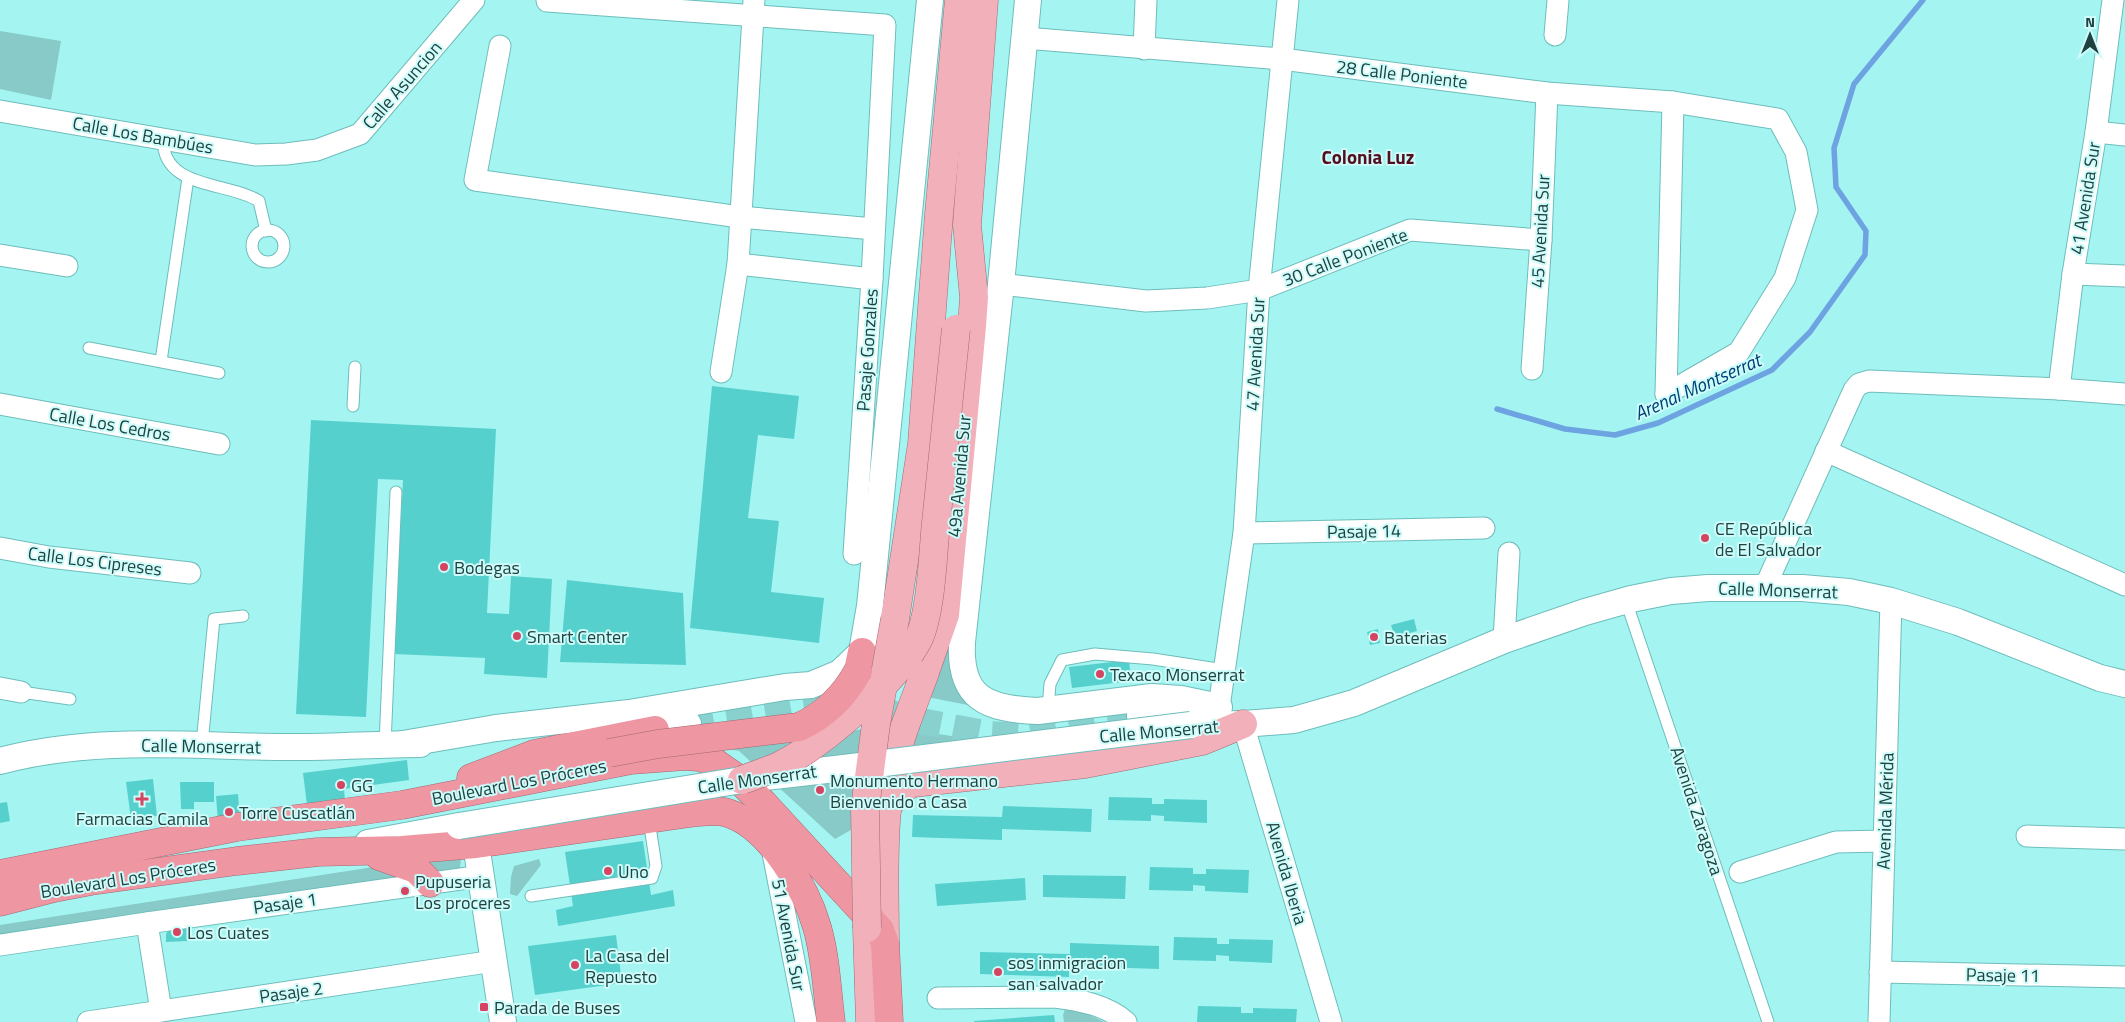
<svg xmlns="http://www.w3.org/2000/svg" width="2125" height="1022" font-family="'Titillium Web',sans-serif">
<rect width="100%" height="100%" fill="#a4f5f2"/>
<g fill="#87cac7">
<path d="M0,31l61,10 -10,59 -51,-11z"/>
<path d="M957,637l21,70 -51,-10 20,-59z"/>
<path d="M889,727l-10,87 -44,25 -96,-88 -38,-7z"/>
<path d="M917,731l83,12 -88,12z"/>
<path d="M459,858l2,1 -1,9 -19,7 -22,-12z"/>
<path d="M539,859l2,6 -24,31 -7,-2 1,-17 3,-11z"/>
<path d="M380,866l31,9 -411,63v-13z"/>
<path d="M1067,1004l37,18h-40l-1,-7z"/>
</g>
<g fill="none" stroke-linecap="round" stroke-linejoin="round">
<path stroke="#6da3e1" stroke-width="5.5" d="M1497,409l68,20 50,6 43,-12 114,-53 38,-38 55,-77 1,-24 -30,-44 -2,-39 20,-64 69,-84"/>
</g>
<g fill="#56d0cd">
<path d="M712,386l87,10 -5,43 -36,-4 -10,83 31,3 -8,71 53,6 -5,45 -129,-15z"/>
<path d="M311,420l185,9 -9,184 22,1 2,-38 41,3 -5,99 -63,-4 1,-16 -91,-4 9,-174 -25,-1 -12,238 -70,-3z"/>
<path d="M567,580l116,13 3,72 -126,-3z"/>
<path d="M1414,619l3,12 -22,6 -4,-12z"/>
<path d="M1378,629l2,14 -10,2 -3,-13z"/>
<path d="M1129,660l2,21 -59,7 -3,-21z"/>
<path d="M407,760l2,20 -65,9 1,11 -38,5 -4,-32z"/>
<path d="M153,779l4,37 -26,3 -5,-37z"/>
<path d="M180,782h34v20h-20v7h-13z"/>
<path d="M238,794l2,26 -22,2 -2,-26z"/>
<path d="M1109,797l43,1v6h12v-5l43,1v23l-43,-2v-5l-13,-1v6l-43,-1z"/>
<path d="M7,802l3,19 -10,2v-20z"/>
<path d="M1003,806l89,3 -1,23 -89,-3v11l-90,-3 1,-22 89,2z"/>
<path d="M643,841l8,54 22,-5 2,16 -117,20 -2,-16 17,-4 -8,-54z"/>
<path d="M1150,867l43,1v6h13v-5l43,1 -1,23 -43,-2v-5l-12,-1v6l-44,-1z"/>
<path d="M1043,875l83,1 -1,23 -82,-2z"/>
<path d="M1025,878l1,22 -89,6 -2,-22z"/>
<path d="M186,920l2,21 -22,1v-8l3,-5z"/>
<path d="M616,935l6,48 -87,12 -7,-49z"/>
<path d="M1174,937l43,1v6h12v-5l44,1 -1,23 -43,-2v-5l-13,-1v6l-43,-1z"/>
<path d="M1070,943l89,3v23l-90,-3v11l-89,-3v-22l90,2z"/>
<path d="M1198,1006l43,1v6h12v-5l44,1 -1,13h-99z"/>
<path d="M1054,1015l1,7h-81v-1z"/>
</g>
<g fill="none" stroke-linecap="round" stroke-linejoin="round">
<path stroke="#89d1ce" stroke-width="26" stroke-dasharray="26 13" stroke-linecap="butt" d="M688,724l125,-23 35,-3 15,1 37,18 89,17 37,2 114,-20"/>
<defs>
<g id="service">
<path d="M163,139c0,51 64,42 96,62l7,30"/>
<circle cx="268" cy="246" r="16"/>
<path d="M89,348l130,25"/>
<path d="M161,361l27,-183"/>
<path d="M353,406l2,-39"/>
<path d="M1626,601l142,421"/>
<path d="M21,692l49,7"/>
<path d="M1048,709l2,-25 12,-24 33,-6 58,5 71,11"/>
<path d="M202,744l12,-125 29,-3"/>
<path d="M385,744l11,-252"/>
<path d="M531,896l121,-18 4,-12 -7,-46"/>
</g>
<g id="minor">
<path d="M547,1l338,24 -13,254 -18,275"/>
<path d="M1555,35l3,-35"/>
<path d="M1025,38l257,21 265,34 126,9 105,17 18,33 11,58 -22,68 -46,74 -73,42"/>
<path d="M500,46l-25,134 265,37 134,12"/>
<path d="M1144,49l2,-49"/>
<path d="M0,111l255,44 31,-1 31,-4 43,-16 114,-134"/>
<path d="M2096,132l29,3"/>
<path d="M0,255l67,11"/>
<path d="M738,264l134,15"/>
<path d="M2073,274l52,2"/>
<path d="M1001,284l145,17 61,-3 52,-8 151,-60 131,10"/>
<path d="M1532,369l9,-129 6,-147"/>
<path d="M721,372l17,-108 16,-264"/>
<path d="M2059,389l14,-115 23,-142 17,-132"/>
<path d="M1666,394l7,-292"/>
<path d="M0,404l219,40"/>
<path d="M1826,451l299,134"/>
<path d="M1244,533l240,-5"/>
<path d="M0,548l49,9 141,16"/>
<path d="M1765,587l89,-197 5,-6 10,-3 190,8 66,5"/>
<path d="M1504,640l5,-87"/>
<path d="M0,688l21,4"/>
<path d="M1219,707l25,-174 15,-243 29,-290"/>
<path d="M1243,724l88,298"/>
<path d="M2027,836l98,3"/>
<path d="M772,848l34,174"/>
<path d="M1740,872l96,-30 48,-1"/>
<path d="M147,923l14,88"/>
<path d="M0,945l147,-22 335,-47"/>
<path d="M1880,972l245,5"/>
<path d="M938,998l117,-1c24,3 52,8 71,25"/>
<path d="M88,1022l406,-61"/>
<path d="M1879,1022l12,-421"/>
</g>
<g id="tertiary">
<path d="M1028,0l-27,284 -39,358c-3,57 25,67 76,69l114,-14 29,2 38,8"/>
<path d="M1140,716l40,-5"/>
<path d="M1191,725l52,-1 51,-4 60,-17 150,-63 81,-28 46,-13 40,-8 37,-3h94l47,4 42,9 67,21 142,56 25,6"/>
<path d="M634,732l54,-8"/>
<path d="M403,744l93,-16 133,-15 156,-26 26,-2 29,-12 22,-21 8,-46 60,-606"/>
<path d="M0,761c93,-25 189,-15 283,-14 46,1 91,-3 137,-3"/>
<path d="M757,778l87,-10"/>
<path d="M368,843l91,-17"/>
<path d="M476,844l27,178"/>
</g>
<g id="primary">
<path d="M895,619l27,-175 17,-230 20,-214"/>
<path d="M924,675l21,-60 27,-289 2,-29 -7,-72 17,-225"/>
<path d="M886,811c6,-13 13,-23 27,-28l172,-19 117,-23 41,-17"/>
<path d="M867,928l3,94"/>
<path d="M885,944c0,-74 -6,-147 20,-218"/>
</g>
<g id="trunk">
<path d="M858,671l4,-19"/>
<path d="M471,778l63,-24 121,-24"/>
<path d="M379,856l37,13 14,14"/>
<path d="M0,874l237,-47 165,-22 229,-45 54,-4 14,1 15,5 23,16 27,26 116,126 5,14 4,78"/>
<path d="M0,902l54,-14 37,-7 146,-20 81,-9 84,-2 74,-6 214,-31c12,-1 26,-4 38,0 41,13 78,75 89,114 9,31 10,64 14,95"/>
</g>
</defs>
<use href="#service" stroke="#6dbdbb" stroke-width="13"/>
<use href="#minor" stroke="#6dbdbb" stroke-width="23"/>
<use href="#tertiary" stroke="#6dbdbb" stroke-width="28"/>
<use href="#primary" stroke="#a36871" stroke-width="29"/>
<use href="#trunk" stroke="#a36871" stroke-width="29"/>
<use href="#service" stroke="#fff" stroke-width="11"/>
<use href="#minor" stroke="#fff" stroke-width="21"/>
<use href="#tertiary" stroke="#fff" stroke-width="26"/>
<use href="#primary" stroke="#f2b1ba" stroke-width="28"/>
<use href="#trunk" stroke="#ee97a3" stroke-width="28"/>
<defs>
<g id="tertiary-bridge">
<path d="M844,768l347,-43"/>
<path d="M459,826l283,-46"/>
</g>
<g id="primary-bridge">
<path d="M905,726l19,-51"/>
<path d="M742,780c13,-5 27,-9 39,-15 40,-20 119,-87 138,-127 11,-24 14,-78 16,-105 7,-68 14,-136 21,-204"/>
<path d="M867,928l-2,-120 11,-84 19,-105"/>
</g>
<path id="trunk-bridge" d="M609,753l49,-9 141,-17c26,-12 45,-30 59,-56"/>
</defs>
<use href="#tertiary-bridge" stroke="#6dbdbb" stroke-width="28" stroke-linecap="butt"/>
<use href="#primary-bridge" stroke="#a36871" stroke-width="29" stroke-linecap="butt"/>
<use href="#trunk-bridge" stroke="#a36871" stroke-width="29" stroke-linecap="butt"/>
<use href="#tertiary-bridge" stroke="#fff" stroke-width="26"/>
<use href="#primary-bridge" stroke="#f2b1ba" stroke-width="28"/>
<use href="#trunk-bridge" stroke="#ee97a3" stroke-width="28"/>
</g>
<g fill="#d54461" stroke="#cdfcfa" stroke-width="2">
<circle cx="1705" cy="538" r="5"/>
<circle cx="444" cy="567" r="5"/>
<circle cx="517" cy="636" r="5"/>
<circle cx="1374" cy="637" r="5"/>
<circle cx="1100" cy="674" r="5"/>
<circle cx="341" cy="785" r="5"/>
<circle cx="820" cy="790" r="5"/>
<path d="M139.5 791.5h5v5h5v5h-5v5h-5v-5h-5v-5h5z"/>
<circle cx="229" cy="812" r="5"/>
<circle cx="608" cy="871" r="5"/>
<circle cx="405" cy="891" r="5"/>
<circle cx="177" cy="932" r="5"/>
<circle cx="575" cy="965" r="5"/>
<circle cx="998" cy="972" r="5"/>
<rect x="479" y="1002" width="10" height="10" rx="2.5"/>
</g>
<g text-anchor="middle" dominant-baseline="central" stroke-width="4" stroke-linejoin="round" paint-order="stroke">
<g font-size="18" fill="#1f413f" stroke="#cdfcfa">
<text transform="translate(1402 74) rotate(7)">28 Calle Poniente</text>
<text transform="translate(402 85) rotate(-49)">Calle Asuncion</text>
<text transform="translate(143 135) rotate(10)">Calle Los Bambúes</text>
<text transform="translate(2085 198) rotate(-81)">41 Avenida Sur</text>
<text transform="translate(1540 231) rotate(-87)">45 Avenida Sur</text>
<text transform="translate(1345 257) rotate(-21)">30 Calle Poniente</text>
<text transform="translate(867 350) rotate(-86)">Pasaje Gonzales</text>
<text transform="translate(1255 354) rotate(-87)">47 Avenida Sur</text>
<text transform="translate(110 424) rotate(10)">Calle Los Cedros</text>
<text transform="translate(959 476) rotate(-85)">49a Avenida Sur</text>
<text transform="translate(1364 531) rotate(-1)">Pasaje 14</text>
<text transform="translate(95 561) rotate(7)">Calle Los Cipreses</text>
<text transform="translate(1778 590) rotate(2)">Calle Monserrat</text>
<text transform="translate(1159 731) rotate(-5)">Calle Monserrat</text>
<text transform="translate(201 746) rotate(1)">Calle Monserrat</text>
<text transform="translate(757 779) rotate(-8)">Calle Monserrat</text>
<text transform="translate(519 782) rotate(-11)">Boulevard Los Próceres</text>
<text transform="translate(1697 811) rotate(72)">Avenida Zaragoza</text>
<text transform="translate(1885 811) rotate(-88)">Avenida Mérida</text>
<text transform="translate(1287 873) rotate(74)">Avenida Iberia</text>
<text transform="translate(128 878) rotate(-9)">Boulevard Los Próceres</text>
<text transform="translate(285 903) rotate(-8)">Pasaje 1</text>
<text transform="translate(789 935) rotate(79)">51 Avenida Sur</text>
<text transform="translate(2003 975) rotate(1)">Pasaje 11</text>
<text transform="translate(291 992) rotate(-8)">Pasaje 2</text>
</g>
<g font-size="18" fill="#1f413f" stroke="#cdfcfa" text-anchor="start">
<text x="1715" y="528">CE República<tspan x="1715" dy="21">de El Salvador</tspan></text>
<text x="454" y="567">Bodegas</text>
<text x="527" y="636">Smart Center</text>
<text x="1384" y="637">Baterias</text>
<text x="1110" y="674">Texaco Monserrat</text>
<text x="830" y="780">Monumento Hermano<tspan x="830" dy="21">Bienvenido a Casa</tspan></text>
<text x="351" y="785">GG</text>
<text x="239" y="812">Torre Cuscatlán</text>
<text x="142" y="818" text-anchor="middle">Farmacias Camila</text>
<text x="618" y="871">Uno</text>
<text x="415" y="881">Pupuseria<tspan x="415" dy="21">Los proceres</tspan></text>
<text x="187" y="932">Los Cuates</text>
<text x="585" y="955">La Casa del<tspan x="585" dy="21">Repuesto</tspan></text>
<text x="1008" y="962">sos inmigracion<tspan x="1008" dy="21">san salvador</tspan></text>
<text x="494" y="1007">Parada de Buses</text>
</g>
<g font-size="19" font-weight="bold" fill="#540f1f" stroke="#cdfcfa">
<text x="1368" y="156">Colonia Luz</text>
</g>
<g font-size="19" font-style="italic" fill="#013e76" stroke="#cdfcfa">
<text transform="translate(1697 386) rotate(-24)">Arenal Montserrat</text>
</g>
</g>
<g transform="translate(2090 35)" stroke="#cdfcfa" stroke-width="4" paint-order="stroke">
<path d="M0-4L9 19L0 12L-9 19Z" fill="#1f413f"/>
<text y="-8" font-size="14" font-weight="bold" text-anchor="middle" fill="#1f413f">N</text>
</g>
</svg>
